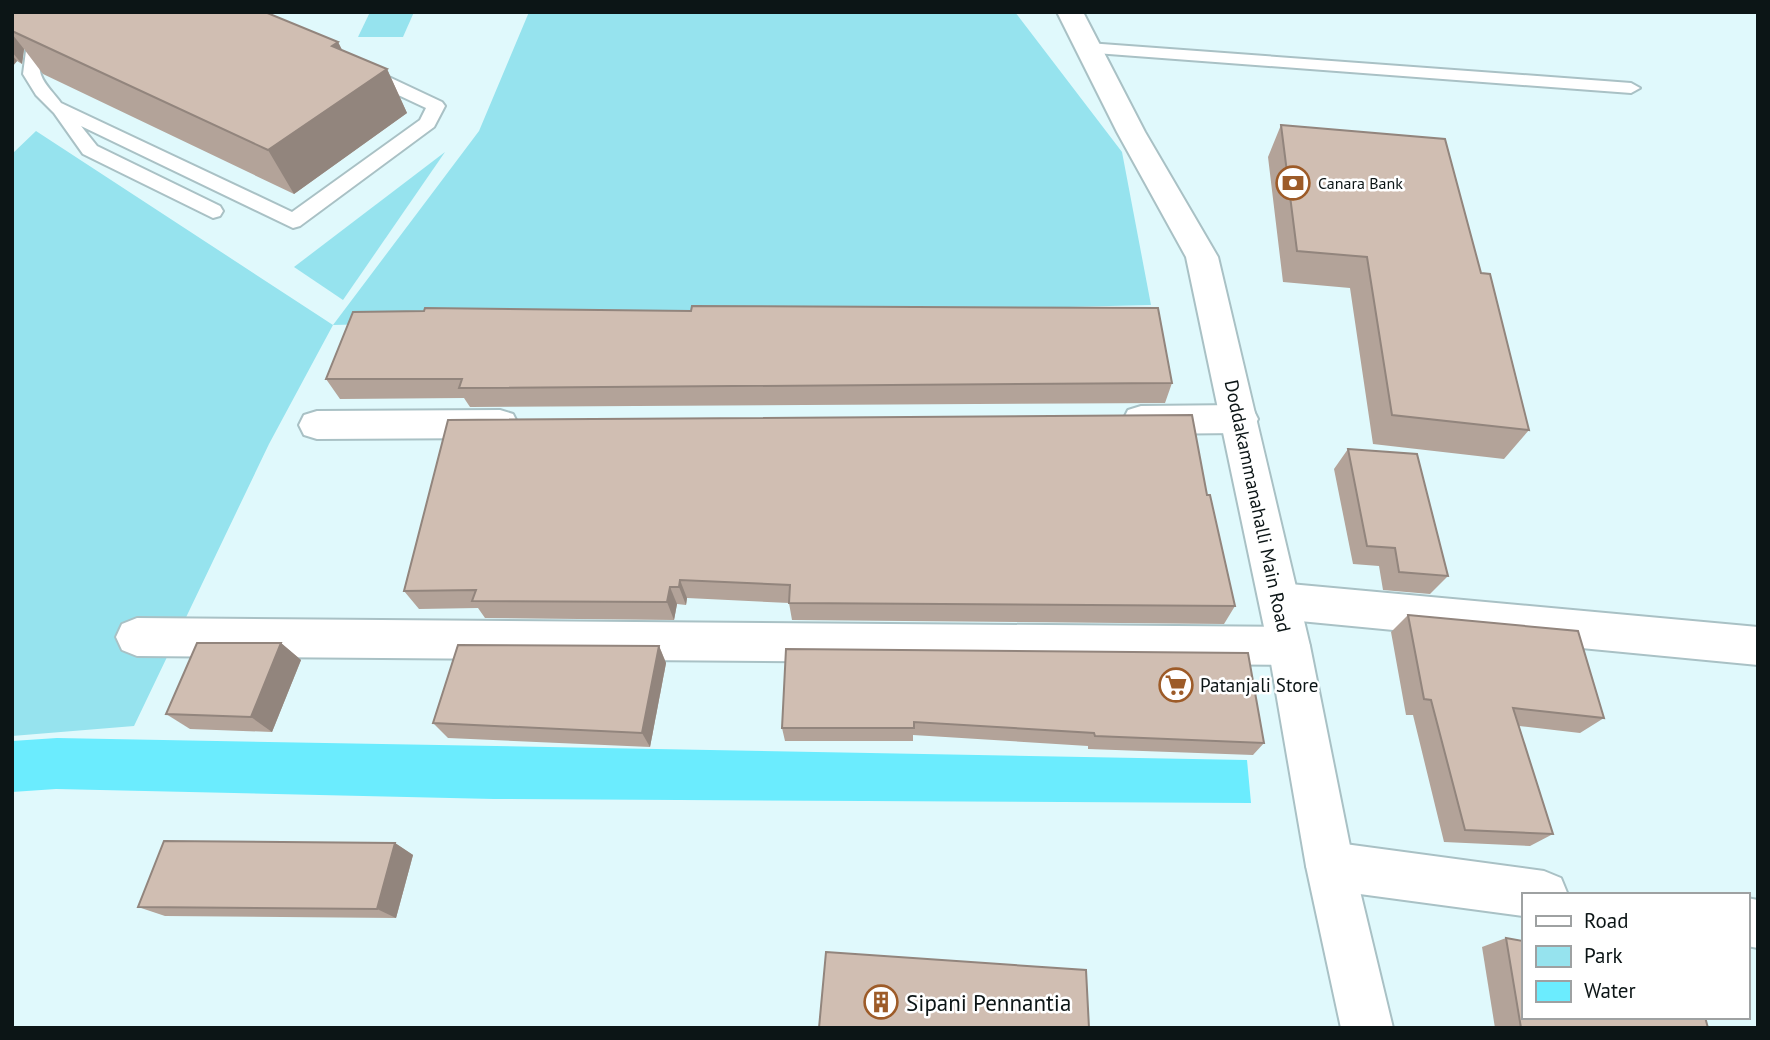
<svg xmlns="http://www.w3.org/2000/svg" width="1770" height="1040" font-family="'PT Sans',sans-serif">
<rect width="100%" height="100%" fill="#e0f9fc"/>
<g fill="#96e3ee">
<path d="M370,12h44l-11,25h-45z"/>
<path d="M529,12h486l107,140 29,153 -818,20 -64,119 -135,282 -122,10v-582l24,-23 297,194 146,-194z"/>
<path d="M445,152l-102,148 -49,-33z"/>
</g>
<path fill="#6becfe" d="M57,738l1190,22 4,43 -757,-4 -438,-10 -44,3v-51z"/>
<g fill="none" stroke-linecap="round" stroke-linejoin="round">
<defs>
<g id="service">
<path d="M47,12h16c-9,17 -29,43 -22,63 4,11 14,19 20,28l231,109 128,-92 6,-12 -64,-30 -3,-4 3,-4h12l68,32 3,4 -11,21 -134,99 -7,2 -212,-102 16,20 123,60 3,5 -3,5 -7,2 -130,-64 -29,-41 -18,-18 -13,-21 3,-23z"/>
<path d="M1088,43l543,40 9,5 -9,5 -549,-41 -2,-4 2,-4z"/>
</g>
<g id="minor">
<path d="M1240,405l13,4 5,10 -5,10 -13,4 -99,1 -13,-4 -5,-10 5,-10 13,-4z"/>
<path d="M500,410l13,4 5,10 -5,10 -13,4 -183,1 -13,-4 -5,-10 5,-10 13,-4z"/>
<path d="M1279,583l479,44v38l-479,-46 -14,-5 -6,-13 6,-13z"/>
<path d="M137,618l1152,9 15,6 6,13 -6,13 -15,6 -1152,-9 -15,-6 -6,-13 6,-13z"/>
<path d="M1330,842l214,29 17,7 7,17h-45v21l-193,-26 -17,-7 -7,-17 7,-17z"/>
<path d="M1747,898l11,2v48l-11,-2z"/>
</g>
<path id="tertiary" d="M1057,12h26l62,120 73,125 92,389 44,220 39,162h-52l-35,-162 -38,-220 -82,-389 -69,-125z"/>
</defs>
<use href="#service" stroke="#a9c1c5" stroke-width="4"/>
<use href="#minor" stroke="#a9c1c5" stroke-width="4"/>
<use href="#tertiary" stroke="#a9c1c5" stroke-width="4"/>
<use href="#service" fill="#fff" fill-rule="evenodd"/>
<use href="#minor" fill="#fff" fill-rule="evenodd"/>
<use href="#tertiary" fill="#fff" fill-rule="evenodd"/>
</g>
<g fill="#b3a399">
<path d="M12,12l326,30 4,8 45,19 20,44 -113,81 -251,-120 -19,-25 -2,15 -5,-3 -5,6z"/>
<path d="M1281,125l200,148 48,157 -25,29 -131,-15 -23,-156 -67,-6 -15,-125z"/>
<path d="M353,312l819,71 -7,20 -695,4 -6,-9 -124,1 -14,-20z"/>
<path d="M1348,449l100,127 -18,18 -47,-4 -4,-24 -26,-2 -19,-95z"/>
<path d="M1207,495l28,111 -11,18 -432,-4 -3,-17 -102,-5 -1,7 -9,-1 -3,16 -189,-2 -7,-10 -59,1 -15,-18z"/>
<path d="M1408,615l196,103 -24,15 -61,-7 34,108 -23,12 -86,-4 -31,-127h-7l-15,-83z"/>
<path d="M281,643l20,17 -29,72 -82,-3 -24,-15z"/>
<path d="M659,646l7,17 -16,84 -202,-9 -15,-15z"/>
<path d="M786,649l478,94 -11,12 -165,-6v-3l-175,-11v6h-128l-3,-13z"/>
<path d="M395,843l18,12 -17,63 -231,-2 -27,-9z"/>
<path d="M1506,938l202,90h-213l-13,-81z"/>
</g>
<g fill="#92857d">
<path d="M12,34l12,15 -2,15 -10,-12z"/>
<path d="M338,42l22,44 -28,-40z"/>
<path d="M12,55l5,6 -5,6z"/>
<path d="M387,69l20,44 -113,81 -26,-44z"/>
<path d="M680,580l7,18 -1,7 -7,-18z"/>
<path d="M670,587l7,17 -3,16 -7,-18z"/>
<path d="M281,643l20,17 -29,72 -21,-15z"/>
<path d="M659,646l7,17 -16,84 -8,-14z"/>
<path d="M395,843l18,12 -17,63 -19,-9z"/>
</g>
<g fill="#d0beb2" stroke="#92857d" stroke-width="2">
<path d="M12,12h253l73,30 -6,4 55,23 -119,81 -256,-119z"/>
<path d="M1281,125l164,14 36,134 9,1 39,156 -137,-15 -25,-158 -70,-6z"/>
<path d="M692,306l466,2 14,75 -713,5 3,-9h-136l27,-67 71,-1 1,-3 266,3z"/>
<path d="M1192,415l15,80h3l25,111 -446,-3 1,-18 -110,-5 -1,7h-9l-3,15 -195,-1 4,-11 -72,1 44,-171z"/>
<path d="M1348,449l69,5 31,122 -49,-4 -4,-24 -28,-2z"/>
<path d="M1408,615l170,16 26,87 -91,-10 40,126 -88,-4 -34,-130 -7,-1z"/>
<path d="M197,643h84l-30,74 -85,-3z"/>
<path d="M458,645l201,1 -17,87 -209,-10z"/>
<path d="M786,649l462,4 16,90 -169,-7 -1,-3 -180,-11v6h-132z"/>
<path d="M164,841l231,2 -18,66 -239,-2z"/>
<path d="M1506,938l17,3v76h182l3,11h-187z"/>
<path d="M826,952l260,18 3,58h-270z"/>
</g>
<defs>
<symbol id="bank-ring" viewBox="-11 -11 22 22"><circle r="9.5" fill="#fff" stroke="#9d5b28" stroke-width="1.5"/><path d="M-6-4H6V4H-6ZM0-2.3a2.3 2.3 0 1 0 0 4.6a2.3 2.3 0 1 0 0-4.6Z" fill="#9d5b28"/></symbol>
<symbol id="supermarket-ring" viewBox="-11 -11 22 22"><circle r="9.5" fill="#fff" stroke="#9d5b28" stroke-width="1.5"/><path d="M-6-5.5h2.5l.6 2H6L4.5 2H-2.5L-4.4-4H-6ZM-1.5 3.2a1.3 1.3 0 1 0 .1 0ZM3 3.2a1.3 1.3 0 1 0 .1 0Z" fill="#9d5b28"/></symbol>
<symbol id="building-ring" viewBox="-11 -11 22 22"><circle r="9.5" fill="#fff" stroke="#9d5b28" stroke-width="1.5"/><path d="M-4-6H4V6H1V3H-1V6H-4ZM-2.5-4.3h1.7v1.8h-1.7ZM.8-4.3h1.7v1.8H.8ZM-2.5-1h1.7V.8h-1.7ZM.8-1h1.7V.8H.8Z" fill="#9d5b28"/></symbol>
</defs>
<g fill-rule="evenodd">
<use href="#bank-ring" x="1274" y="164" width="38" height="38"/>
<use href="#supermarket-ring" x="1157" y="666" width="38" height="38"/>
<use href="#building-ring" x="862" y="983" width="38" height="38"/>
</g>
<g text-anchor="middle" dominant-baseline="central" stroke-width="5" stroke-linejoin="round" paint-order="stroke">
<g font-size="16" fill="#0c1516" stroke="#fff" text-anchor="start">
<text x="1318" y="183">Canara Bank</text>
</g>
<g font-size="19" fill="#0c1516" stroke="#fff">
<text transform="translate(1258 506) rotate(78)">Doddakammanahalli Main Road</text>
</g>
<g font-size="19" fill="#0c1516" stroke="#fff" text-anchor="start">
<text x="1200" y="685">Patanjali Store</text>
</g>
<g font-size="23" fill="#0c1516" stroke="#fff" text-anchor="start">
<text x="906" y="1002">Sipani Pennantia</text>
</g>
</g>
<rect width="1770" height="1040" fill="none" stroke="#0c1516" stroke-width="28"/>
<rect x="1522" y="893" width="228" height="126" fill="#ffffff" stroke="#9ea1a2" stroke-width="2"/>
<rect x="1536" y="916" width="35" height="10" fill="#ffffff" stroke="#9ea1a2" stroke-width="2"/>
<text x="1584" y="928" font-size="21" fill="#0c1516">Road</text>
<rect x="1536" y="946" width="35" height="21" fill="#96e3ee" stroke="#9ea1a2" stroke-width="2"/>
<text x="1584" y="963" font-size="21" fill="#0c1516">Park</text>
<rect x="1536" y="981" width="35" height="21" fill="#6becfe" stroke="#9ea1a2" stroke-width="2"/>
<text x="1584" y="998" font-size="21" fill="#0c1516">Water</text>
</svg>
